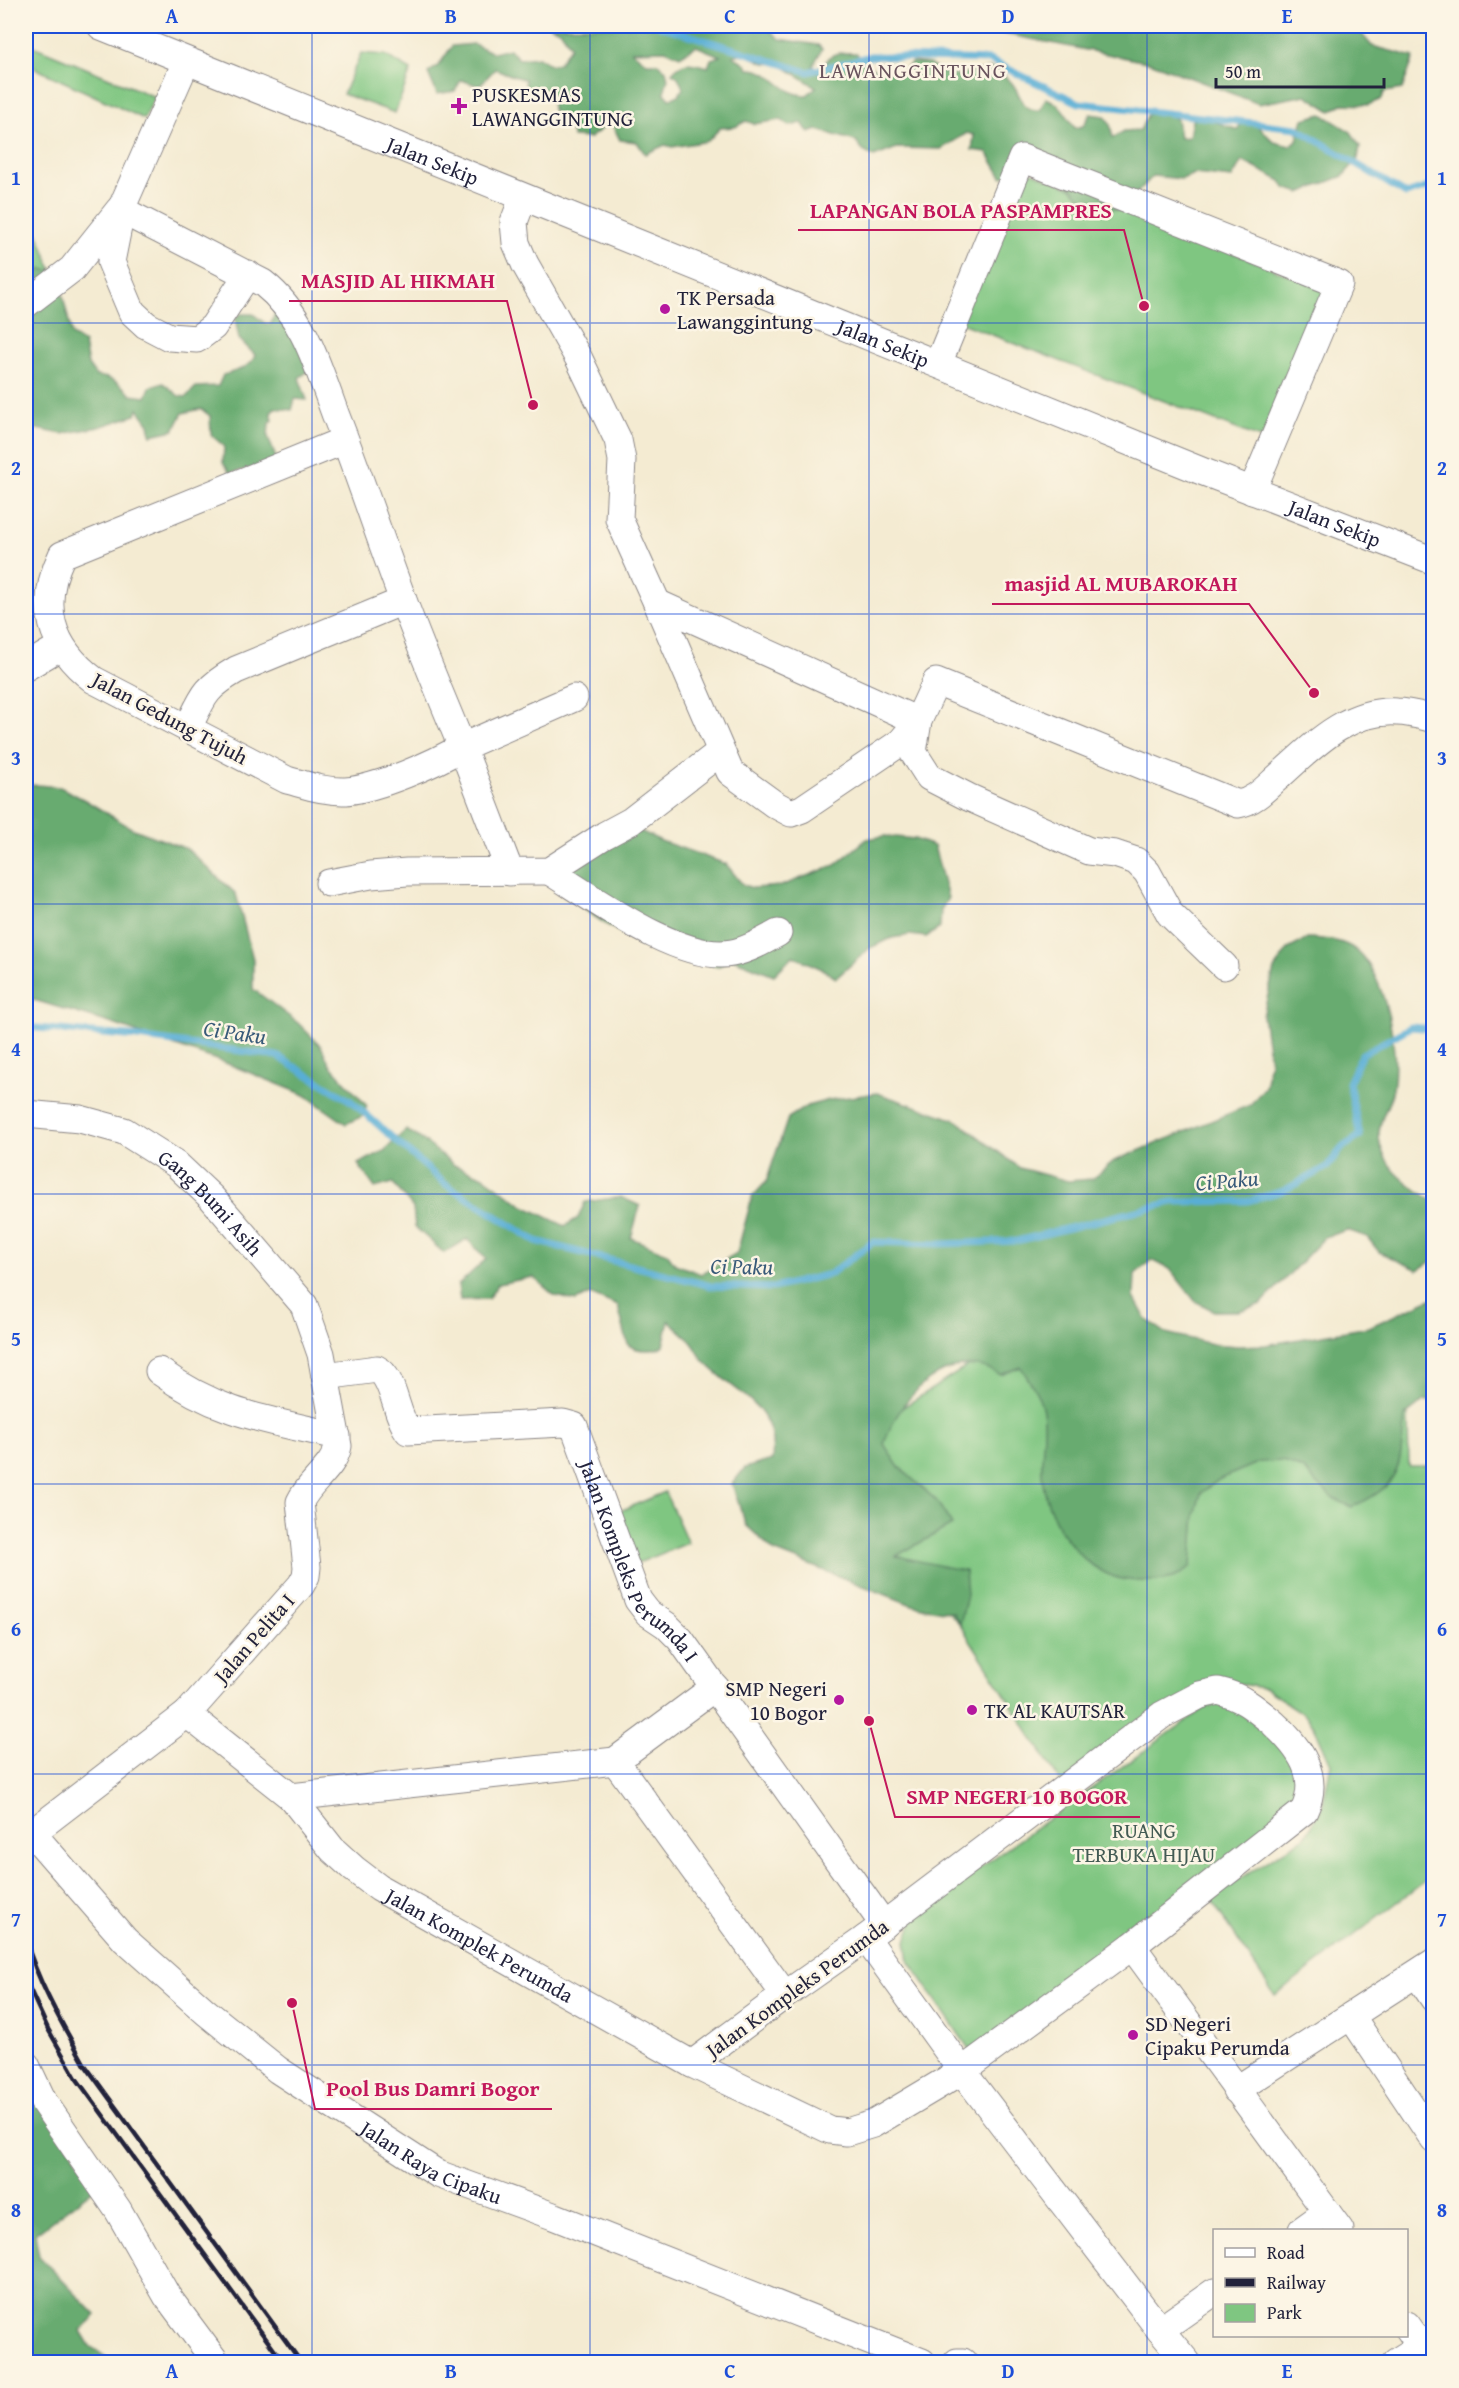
<svg xmlns="http://www.w3.org/2000/svg" width="1459" height="2388" font-family="'Gentium Book Plus',serif">
<rect width="100%" height="100%" fill="#fcf5e5"/>
<filter id="ink" filterUnits="userSpaceOnUse"><feTurbulence type="fractalNoise" baseFrequency=".0167" numOctaves="2"/><feDisplacementMap in="SourceGraphic" scale="12" xChannelSelector="R" yChannelSelector="G"/><feConvolveMatrix kernelMatrix="1 2 1 2 8 2 1 2 1" color-interpolation-filters="sRGB"/></filter>
<filter id="wash" filterUnits="userSpaceOnUse"><feTurbulence type="fractalNoise" baseFrequency=".008" numOctaves="4" result="noise"/><feDisplacementMap in="SourceGraphic" scale="24" xChannelSelector="R" yChannelSelector="G"/><feGaussianBlur stdDeviation="1.35" result="paint"/><feColorMatrix in="noise" values="0 0 0 0 0 0 0 0 0 0 0 0 0 0 0 0 0 1.4 0 .05"/><feComposite in="paint" operator="in"/></filter>
<g filter="url(#wash)">
<rect width="100%" height="100%" fill="#f4ebd2"/>
<g fill="#7fc681" stroke="#50745e" stroke-width="1.5">
<path d="M26,43l129,54 -11,22 -118,-55z"/>
<path d="M361,53l24,2 26,15 -16,43 -52,-19z"/>
<path d="M1022,168l309,124 -63,149 -312,-120z"/>
<path d="M26,203l32,83 -32,65z"/>
<path d="M1055,1310l57,101 295,-30 2,85h24v409l-158,121 -63,-95 9,-10 84,-54 17,-29 9,-44 -17,-38 -10,-12 -38,-25 -39,-8 -164,105 -103,-162 -65,-68 -132,-59z"/>
<path d="M665,1492l23,51 -60,24 -22,-50z"/>
<path d="M1213,1702l69,17 21,88 -332,245 -62,-91 -3,-20 7,-20 16,-17z"/>
</g>
<g fill="#67ab6f" stroke="#465" stroke-width="1.5" fill-rule="evenodd">
<path d="M549,26h260l-39,4 10,9 38,6 4,4 -9,17 6,7c12,-20 12,-21 37,-20l14,15 32,5 10,-11 17,2 12,8 16,3 34,-7c6,4 15,8 20,14 10,10 9,30 29,28l6,-12c15,5 21,18 29,30l8,-2 7,-12 15,2 5,8 3,14 11,-7 16,-1 8,-16 15,-4 14,9 3,19 9,-1 3,-17 8,-4 38,14 3,-8 14,1 19,19 16,4 7,-6 6,-21 19,-5 29,18 9,14 -2,13 -15,17 -43,17 -15,-5 -4,-7 -39,-20 -10,17 -38,-4 -12,5 -29,-3 -32,34 -33,-6 -41,-41 -45,14 -15,-25 -15,-2 2,-15 -7,-2 -26,16 -44,-1 -23,9 -11,-6 -8,-10 -38,-11 -8,3 -7,-10 -12,3 -9,-6 -27,4 -8,-3 -11,6 -15,1 -12,13 -36,6 -7,-2 -20,9 -8,-12 -17,-2 -7,-14 -9,1 -14,11 -17,-1 -6,-14 -15,-13 -1,-16 -5,-5 -20,2 -1,-12c-12,-1 -19,-7 -30,-10l-16,17 -18,-6 -6,11 -18,3 -9,-21 11,-8 13,-19 22,-2 19,9 16,-4 10,10 19,-2 13,8 8,-2 12,-17 -11,-16zM696,46l24,10 -9,3 -3,8c-16,-4 -25,-8 -36,6l6,4 5,11 -4,7 -9,4 -6,-7 4,-13 -2,-9 -9,-7h-10l-15,-12 33,-1 15,6zM744,53l20,10 16,1 36,23 -9,8c-25,1 -34,-27 -59,-26l-2,-5 -13,-8z"/>
<path d="M965,26h390l17,20 42,11 -12,32 -18,3 -2,7 -14,6 -26,-1 -11,7 -25,-16 -47,9 -107,-41z"/>
<path d="M42,269l14,3 2,14 5,10 9,39 12,8 4,22 8,11c14,1 26,8 35,19l15,2 4,-10 13,-4 16,13 7,1 10,-10 22,-1 5,-11c12,-4 28,-7 32,-20l-16,-16 -4,-21 5,-4h13l12,9 6,1 6,-17 42,56 -20,15 8,22 -12,-1 -3,11 -18,-2 -3,5 2,7 -4,3 -1,14 10,26 -48,10 -7,-10 1,-17 -13,-11 -1,-19 -9,-7 -18,4 -9,17 -23,5 -2,-11 -11,-15 -2,6 -37,12 -37,7 -36,-7v-145l5,-8z"/>
<path d="M26,784l34,3 25,13 46,28 56,21 49,45 17,65v30l45,34 23,23 9,19 37,41 -4,10 -17,8 -41,-29 -77,-31 -115,-40 -79,-24 -8,-5v-44l3,-6 -3,-7z"/>
<path d="M636,829l25,12 65,23 17,21 10,3 28,-2 54,-21 32,-26 18,-3 30,3 19,7 14,52 -7,12 -1,18 -14,9 -16,-2 -18,3 -22,10 -34,30 -14,-9 -29,-13 -19,19 -43,-17 -13,9c-42,-14 -121,-33 -144,-72 -4,-7 -6,-16 -8,-23z"/>
<path d="M1309,938c16,1 35,2 48,13 29,26 43,101 36,138 -3,16 -15,31 -14,48 3,32 31,48 54,64v59l-15,10 -39,-18 -12,-15 -20,-7 -22,7 -64,67 -22,7h-25l-19,-10 -25,-32 -18,-9 -17,14 -1,23 12,22 20,14 46,11 26,2 27,-1 104,-18 64,-29v103h-9l-19,15c-6,51 -1,69 -54,91l-20,-10 -28,-28 -21,-8 -22,1 -40,17 -19,14 -6,22 -4,51c-5,4 -12,11 -19,12 -15,4 -36,4 -50,1 -44,-10 -79,-65 -80,-107 -1,-23 6,-47 -1,-69 -4,-12 -14,-25 -20,-36l-20,8c-51,-32 -103,23 -117,69l14,22 38,34 16,25 -56,31 69,15 2,24 -7,29 -7,-11 -41,-8 -138,-54 -28,-26 -14,-41 13,-16 27,-8c6,-56 -35,-64 -67,-98 -5,-5 -8,-13 -13,-19 -6,-8 -16,-15 -23,-22l-6,25c-10,6 -25,5 -35,-1l-10,-39 -28,-12 -14,7 -21,-5 -22,-19 -35,7 -10,15 -28,1 -2,-15 28,-26 -19,-20 -23,14 -29,-26 -2,-19 -20,-25 -18,5 -17,-24 26,-13 22,-21 17,10 31,25 30,12 40,29 41,20 13,-8 7,-16 36,-5 19,9 -9,32 36,15 8,11 26,10 36,-21 15,-56 14,-15 22,-64 19,-12 22,-6 48,-7 79,27 64,48 48,13 24,-2 22,-18 136,-56 15,-18 5,-25 -7,-46 11,-47 14,-20z"/>
<path d="M26,2077l69,111 -60,46 4,22 57,59 -15,16 9,15 23,16h-82l-5,-5z"/>
</g>
<g fill="none" stroke-linecap="round" stroke-linejoin="round">
<g stroke="#59aed5" stroke-width="7">
<path d="M660,26l148,46 63,-16 118,4 90,43 218,25 109,66 28,-9"/>
<path d="M26,1027l112,10 139,19 74,45 94,83 91,57 175,45 62,2 57,-14 43,-32 67,2 77,-3 155,-39 76,-1 35,-10 44,-24 16,-20 17,-11 -11,-53 13,-29 49,-27 23,2"/>
</g>
</g>
</g>
<g filter="url(#ink)">
<g fill="none" stroke-linecap="round" stroke-linejoin="round">
<defs>
<g id="minor">
<path id="s1" d="M101,26l1103,446 230,89"/>
<path d="M186,62l-64,145 3,5 138,71c42,33 55,85 73,133 24,61 44,123 67,184 18,49 39,98 59,147 -28,17 -84,41 -116,44 -20,1 -40,-6 -59,-11l-193,-100c-44,-33 -56,-75 -32,-125l283,-115"/>
<path d="M523,198l-9,24 2,21 9,21 54,95 39,81 4,20 -3,59 38,84"/>
<path d="M122,207l-11,55 21,50 14,13 23,12 28,2 16,-12 35,-53"/>
<path d="M26,304l46,-35 47,-59"/>
<path d="M938,364l84,-206 317,126 -87,207"/>
<path d="M657,603l261,118 -17,21 -99,67 -11,4 -17,-9 -44,-32z"/>
<path d="M26,667l35,-21"/>
<path d="M188,728c16,-33 16,-39 48,-58l167,-69"/>
<path d="M549,871c44,27 131,92 183,82 16,-3 32,-12 46,-20"/>
<path d="M510,872l-48,-125 112,-49"/>
<path d="M329,883l42,-8 36,-3 142,-1 56,-36 26,-14 89,-69"/>
<path d="M1224,966l-54,-52 -23,-42 -11,-11 -21,-7 -26,-3 -121,-54 -39,-20 -16,-25 5,-31 18,-39 302,122c16,-3 26,-14 38,-25 35,-31 70,-70 121,-67 12,0 25,4 37,7"/>
<path id="s2" d="M26,1114l54,5 44,12 52,33 36,34 92,107 17,49 17,92c-4,22 -29,36 -38,56l7,65 -1,9 -5,9 -114,129 -155,119"/>
<path d="M159,1371c59,43 109,49 178,65"/>
<path id="s3" d="M325,1376l52,-7c17,8 18,45 31,62l155,-8 11,3 64,174 10,13 18,12 14,14 204,286"/>
<path d="M1218,1691c23,5 37,17 55,32 26,24 48,52 31,88l-172,135 -170,125 -89,53 -26,8 -17,-2 -138,-66 93,-69 81,-57 296,-223 38,-20z"/>
<path id="s4" d="M187,1714l104,83 41,52 22,20 25,19 313,176"/>
<path d="M615,1761l170,234"/>
<path d="M291,1797l324,-36 100,-74"/>
<path id="s5" d="M26,1828l6,5 93,107 81,72 72,58 160,104 115,42 369,146"/>
<path d="M866,1938l96,133 198,259 27,32"/>
<path d="M1132,1946l208,284"/>
<path d="M1417,1974l17,25"/>
<path d="M1351,2016l83,124"/>
<path d="M26,2065l17,36 75,109 49,86 49,66"/>
<path d="M1236,2090l198,-128"/>
<path d="M1302,2230l25,-18"/>
<path d="M1406,2325l26,37"/>
<path d="M1160,2330l54,-38"/>
<path d="M957,2362h6"/>
<path d="M1396,2362l38,-24"/>
</g>
</defs>
<use href="#minor" stroke="#8b8686" stroke-width="29"/>
<use href="#minor" stroke="#fff" stroke-width="27"/>
<g stroke="#22223b" stroke-width="4.5">
<path d="M26,1941c13,44 37,84 59,124l216,297"/>
<path d="M26,1981l22,48 28,49 207,284"/>
</g>
</g>
</g>
<path fill="none" stroke="#1d4ed8" stroke-width="1.5" stroke-opacity="0.55" d="M312,26v2336M590,26v2336M869,26v2336M1147,26v2336M26,323h1408M26,614h1408M26,904h1408M26,1194h1408M26,1484h1408M26,1774h1408M26,2065h1408"/>
<g fill="#b5179e" stroke="#fcf5e5" stroke-width="2">
<path d="M456 97h6v6h6v6h-6v6h-6v-6h-6v-6h6z"/>
<circle cx="665" cy="309" r="6"/>
<circle cx="839" cy="1700" r="6"/>
<circle cx="972" cy="1710" r="6"/>
<circle cx="1133" cy="2035" r="6"/>
</g>
<g text-anchor="middle" dominant-baseline="central" stroke-width="5" stroke-linejoin="round" paint-order="stroke">
<g font-size="21" fill="#22223b" stroke="#fcf5e5" text-anchor="start">
<text x="472" y="94">PUSKESMAS<tspan x="472" dy="24">LAWANGGINTUNG</tspan></text>
<text x="677" y="297">TK Persada<tspan x="677" dy="24">Lawanggintung</tspan></text>
<text x="827" y="1688" text-anchor="end">SMP Negeri<tspan x="827" dy="24">10 Bogor</tspan></text>
<text x="984" y="1710">TK AL KAUTSAR</text>
<text x="1145" y="2023">SD Negeri<tspan x="1145" dy="24">Cipaku Perumda</tspan></text>
</g>
<g font-size="21" fill="#22223b" stroke="#fcf5e5">
<text stroke="none"><textPath href="#s1" startOffset="358">Jalan Sekip</textPath></text>
<text stroke="none"><textPath href="#s1" startOffset="844">Jalan Sekip</textPath></text>
<text stroke="none"><textPath href="#s1" startOffset="1330">Jalan Sekip</textPath></text>
<text transform="translate(170 718) rotate(28)">Jalan Gedung Tujuh</text>
<text stroke="none"><textPath href="#s2" startOffset="213">Gang Bumi Asih</textPath></text>
<text stroke="none"><textPath href="#s3" startOffset="442">Jalan Kompleks Perumda I</textPath></text>
<text transform="translate(254 1638) rotate(-49)">Jalan Pelita I</text>
<text stroke="none"><textPath href="#s4" startOffset="376">Jalan Komplek Perumda</textPath></text>
<text transform="translate(797 1988) rotate(-36)">Jalan Kompleks Perumda</text>
<text stroke="none"><textPath href="#s5" startOffset="530">Jalan Raya Cipaku</textPath></text>
</g>
<g font-size="21" fill="#435b54" stroke="#fcf5e5">
<text x="1144" y="1830">RUANG<tspan x="1144" dy="24">TERBUKA HIJAU</tspan></text>
</g>
<g font-size="22" letter-spacing="1.5" fill="#6a545e" stroke="#fcf5e5">
<text x="913" y="70">LAWANGGINTUNG</text>
</g>
<g font-size="22" font-style="italic" fill="#385a79" stroke="#fcf5e5">
<text transform="translate(235 1032) rotate(8)">Ci Paku</text>
<text transform="translate(1227 1180) rotate(-5)">Ci Paku</text>
<text transform="translate(742 1266) rotate(1)">Ci Paku</text>
</g>
</g>
<path fill="none" stroke="#c2185b" stroke-width="2" d="M1144 306L1124 230H798M533 405L507 301H289M1314 693L1249 604H992M869 1721L895 1817H1140M292 2003L315 2109H552"/>
<g fill="#c2185b" stroke="#fcf5e5" stroke-width="2">
<circle cx="1144" cy="306" r="6"/>
<circle cx="533" cy="405" r="6"/>
<circle cx="1314" cy="693" r="6"/>
<circle cx="869" cy="1721" r="6"/>
<circle cx="292" cy="2003" r="6"/>
</g>
<g font-size="22" text-anchor="middle" font-weight="bold" fill="#c2185b" stroke="#fcf5e5" stroke-width="5" stroke-linejoin="round" paint-order="stroke">
<text x="961" y="218">LAPANGAN BOLA PASPAMPRES</text>
<text x="398" y="288">MASJID AL HIKMAH</text>
<text x="1121" y="591">masjid AL MUBAROKAH</text>
<text x="1017" y="1804">SMP NEGERI 10 BOGOR</text>
<text x="433" y="2096">Pool Bus Damri Bogor</text>
</g>
<rect width="1459" height="2388" fill="none" stroke="#fcf5e5" stroke-width="66"/>
<rect x="1213" y="2229" width="195" height="108" fill="#fcf5e5" stroke="#a5a1a1" stroke-width="1.5"/>
<rect x="1225" y="2248" width="30" height="9" fill="#ffffff" stroke="#a5a1a1" stroke-width="1.5"/>
<text x="1267" y="2259" font-size="18" fill="#22223b">Road</text>
<rect x="1225" y="2278" width="30" height="9" fill="#22223b" stroke="#a5a1a1" stroke-width="1.5"/>
<text x="1267" y="2289" font-size="18" fill="#22223b">Railway</text>
<rect x="1225" y="2304" width="30" height="18" fill="#7fc681" stroke="#a5a1a1" stroke-width="1.5"/>
<text x="1267" y="2319" font-size="18" fill="#22223b">Park</text>
<path d="M1216 78v9h168v-9" fill="none" stroke="#22223b" stroke-width="3"/>
<text x="1225" y="78" font-size="18" fill="#22223b" stroke="#fcf5e5" stroke-width="4.5" paint-order="stroke">50 m</text>
<rect x="33" y="33" width="1393" height="2322" fill="none" stroke="#1d4ed8" stroke-width="2"/>
<g font-size="20" text-anchor="middle" font-weight="bold" fill="#1d4ed8">
<text x="172" y="23">A</text>
<text x="451" y="23">B</text>
<text x="730" y="23">C</text>
<text x="1008" y="23">D</text>
<text x="1287" y="23">E</text>
<text x="16" y="185">1</text>
<text x="1442" y="185">1</text>
<text x="16" y="475">2</text>
<text x="1442" y="475">2</text>
<text x="16" y="765">3</text>
<text x="1442" y="765">3</text>
<text x="16" y="1056">4</text>
<text x="1442" y="1056">4</text>
<text x="16" y="1346">5</text>
<text x="1442" y="1346">5</text>
<text x="16" y="1636">6</text>
<text x="1442" y="1636">6</text>
<text x="16" y="1926">7</text>
<text x="1442" y="1926">7</text>
<text x="16" y="2217">8</text>
<text x="1442" y="2217">8</text>
<text x="172" y="2378">A</text>
<text x="451" y="2378">B</text>
<text x="730" y="2378">C</text>
<text x="1008" y="2378">D</text>
<text x="1287" y="2378">E</text>
</g>
</svg>
